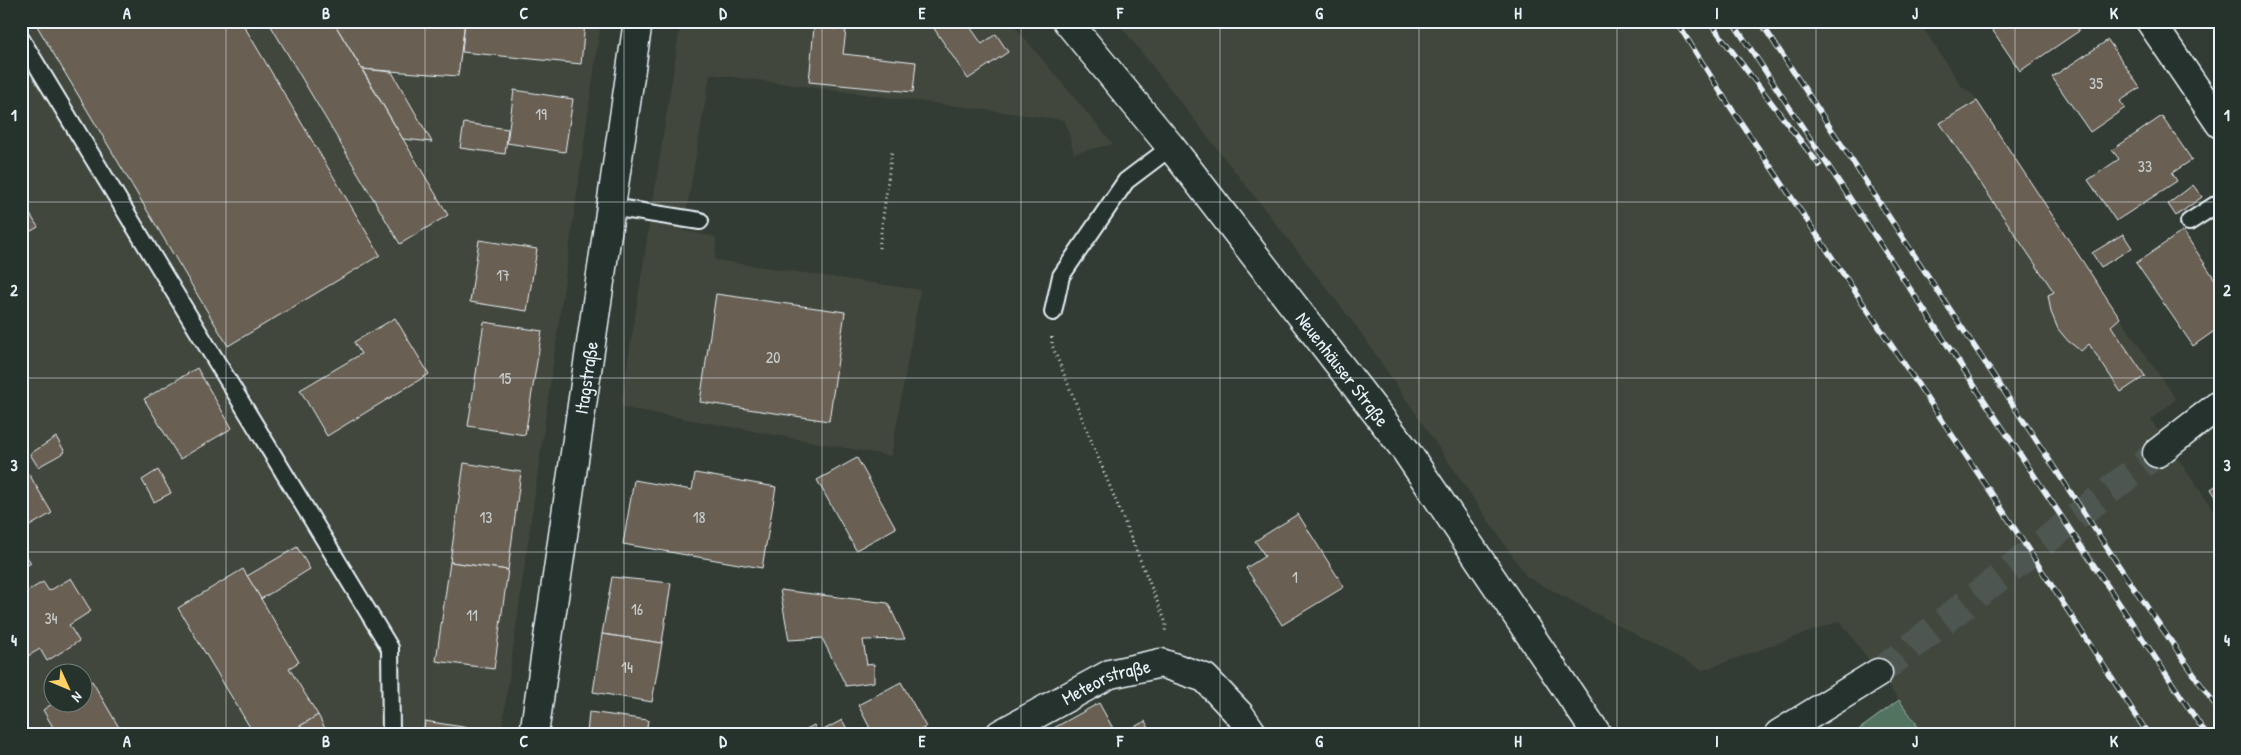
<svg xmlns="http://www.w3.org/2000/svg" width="2241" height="755" font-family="'Patrick Hand',sans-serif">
<rect width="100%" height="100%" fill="#333c34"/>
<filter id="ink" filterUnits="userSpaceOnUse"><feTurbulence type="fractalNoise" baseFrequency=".02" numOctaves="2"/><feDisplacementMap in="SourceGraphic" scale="10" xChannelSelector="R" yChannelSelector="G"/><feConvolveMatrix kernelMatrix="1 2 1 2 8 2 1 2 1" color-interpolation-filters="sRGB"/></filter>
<g filter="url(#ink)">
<g fill="#43473d" fill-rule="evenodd">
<path d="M21,21h580l-100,713h-470l-10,-17zM52,672h30v30h-30z"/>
<path d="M681,21h329l103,123 -39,9 -9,-33 -355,-46 -27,157 33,6 -1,23 205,30 -29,166 -270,-49z"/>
<path d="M1117,21h801l44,66 11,8 4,6 143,217 56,81 -25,21 69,100v214h-303l-1,-11 -76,-102 -137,49 -176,-93 -170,-250z"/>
</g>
<path fill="#51735e" stroke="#9cb2ab" d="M1899,700l17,23 1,11h-64z"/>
<g fill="#696052" stroke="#e8f1f8">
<path d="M34,21h207l139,234 -152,91z"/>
<path d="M268,21h65l115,194 -48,29z"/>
<path d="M333,21h132l-7,55 -96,-7z"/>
<path d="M465,21h100l20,2 -4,41 -119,-12z"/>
<path d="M929,21h37l16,23 14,-10 12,18 -40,27z"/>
<path d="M1989,21h84l6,10 -59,40 -33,-49z"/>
<path d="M814,27l32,3 -3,24 73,8 -3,30 -104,-10z"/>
<path d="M2108,40l32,48 -20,13 5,7 -35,24 -38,-55z"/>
<path d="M362,69l30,3 40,70 -29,-3z"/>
<path d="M514,90l59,9 -8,53 -58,-9z"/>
<path d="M1977,101l143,217 -9,8 34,50 -24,16 -32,-48 -8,7 -13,-10 -10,-12 -7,-17 -3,-17 6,-3 -114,-169z"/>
<path d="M2162,116l30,44 -20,13 5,8 -61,40 -28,-41 31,-21 -7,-9z"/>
<path d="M464,123l44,6 -3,25 -45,-6z"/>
<path d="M2193,185l9,12 -26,19 -8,-12z"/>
<path d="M21,200l17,27 -17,10z"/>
<path d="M2183,231l37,56v40l-27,19 -57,-83z"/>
<path d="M2123,234l9,14 -31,19 -9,-14z"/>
<path d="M479,240l58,9 -10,62 -57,-9z"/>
<path d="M716,294l129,18 -16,109 -129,-19z"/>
<path d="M395,318l34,56 -102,62 -27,-46 61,-36 -7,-12z"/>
<path d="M484,322l58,9 -17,104 -57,-9z"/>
<path d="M197,368l35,60 -52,31 -36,-60z"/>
<path d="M56,437l9,15 -27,15 -8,-13z"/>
<path d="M857,458l39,70 -40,22 -39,-70z"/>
<path d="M464,463l57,9 -13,98 -58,-8z"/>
<path d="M158,470l13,23 -17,9 -12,-22z"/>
<path d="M695,473l81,14 -14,81 -139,-24 11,-64 58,10z"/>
<path d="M29,474l23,39 -31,18v-53z"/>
<path d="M2220,483v20l-9,-14z"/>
<path d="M1298,514l46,73 -62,38 -36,-57 19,-12 -10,-15z"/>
<path d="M297,547l13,22 -49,30 -14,-23z"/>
<path d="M21,548l10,15 -10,6z"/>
<path d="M450,562l58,8 -14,99 -58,-8z"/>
<path d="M243,569l56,93 -10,6 29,47 -31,19h-33l-76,-126z"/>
<path d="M612,577l59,6 -9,60 -60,-9z"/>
<path d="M71,578l20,33 -22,14 10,16 -32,20 -7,-12 -19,11v-65l22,-13 6,9z"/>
<path d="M780,590l108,13 17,36 -42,1 4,25 7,-1v18l-28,4 -24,-48 -33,2z"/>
<path d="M602,634l60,9 -10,59 -59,-10z"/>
<path d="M92,681l29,50 -5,3h-59l-14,-24 12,-8h27v-16z"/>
<path d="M901,682l25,45 -13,7h-40l-15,-29z"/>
<path d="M1099,703l17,31h-73z"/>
<path d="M589,712l59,8 -2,14h-59z"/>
<path d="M318,715l10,19h-41z"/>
<path d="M842,720l8,14h-53l17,-9 4,8z"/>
<path d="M425,721l56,9v4h-58z"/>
<path d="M1145,721l7,13h-30z"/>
</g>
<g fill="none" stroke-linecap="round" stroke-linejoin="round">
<path stroke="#4e5751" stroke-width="28" stroke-dasharray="28 14" stroke-linecap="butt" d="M1878,673l279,-220"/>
<defs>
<g id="service">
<path d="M21,39l369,609 1,86"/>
<path d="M611,207l89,14"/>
<path d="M2189,222l31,-20"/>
<path d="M1053,312l8,-36 65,-95 45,-34"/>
</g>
<g id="minor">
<path d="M2150,21l70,103"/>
<path id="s1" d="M1000,734l110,-60 51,-11 44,15 35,37 13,19"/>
</g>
<g id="tertiary">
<path id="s2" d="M1067,21l104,126 235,304 191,283"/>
<path d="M2157,453l63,-49"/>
<path id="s3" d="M534,734l104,-713"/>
<path d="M1779,734l99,-61"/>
</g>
</defs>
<use href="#service" stroke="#e8f1f8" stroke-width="20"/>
<use href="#minor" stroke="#e8f1f8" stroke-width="31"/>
<use href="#tertiary" stroke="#e8f1f8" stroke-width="31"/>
<g stroke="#e8f1f8" stroke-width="3" stroke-dasharray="1 4" stroke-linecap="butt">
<path d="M879,248l13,-99"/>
<path d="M1052,337v8l114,278 -1,10"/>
</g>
<use href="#service" stroke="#26332d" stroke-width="16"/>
<use href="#minor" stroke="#26332d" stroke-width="28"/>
<use href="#tertiary" stroke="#26332d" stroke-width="28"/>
<defs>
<g id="rail">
<path d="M1676,21l49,78 271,401 152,234"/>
<path d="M1709,21l110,144"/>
<path d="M1732,21l474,713"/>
<path d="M1760,21l365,554 95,137"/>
</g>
</defs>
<use href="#rail" stroke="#e8f1f8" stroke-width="5.5"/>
<use href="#rail" stroke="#26332d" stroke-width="4" stroke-dasharray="11" stroke-linecap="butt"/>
</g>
</g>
<path fill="none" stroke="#e8f1f8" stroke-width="1" stroke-opacity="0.55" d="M226,21v713M425,21v713M624,21v713M822,21v713M1021,21v713M1220,21v713M1419,21v713M1617,21v713M1816,21v713M2015,21v713M21,202h2199M21,378h2199M21,552h2199"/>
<g text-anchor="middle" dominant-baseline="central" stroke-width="5" stroke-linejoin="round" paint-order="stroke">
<g font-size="16" fill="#c8cdce">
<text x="2096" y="83">35</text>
<text x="541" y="114">19</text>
<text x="2145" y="166">33</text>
<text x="503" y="275">17</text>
<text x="773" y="357">20</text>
<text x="505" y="378">15</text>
<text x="486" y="517">13</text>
<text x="699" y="517">18</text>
<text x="1295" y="577">1</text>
<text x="637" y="609">16</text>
<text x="472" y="615">11</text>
<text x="51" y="618">34</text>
<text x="627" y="667">14</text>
</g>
<g font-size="19" fill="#e8f1f8" stroke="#26332d">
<text stroke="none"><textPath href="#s2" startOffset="444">Neuenhäuser Straße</textPath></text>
<text stroke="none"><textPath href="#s3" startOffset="360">Itagstraße</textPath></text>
<text stroke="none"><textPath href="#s1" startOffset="119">Meteorstraße</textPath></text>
</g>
</g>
<rect width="2241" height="755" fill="none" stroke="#26332d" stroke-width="55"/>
<g transform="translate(68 688) rotate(134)"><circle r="24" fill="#26332d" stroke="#747f7e"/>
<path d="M0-4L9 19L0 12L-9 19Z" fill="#ffd166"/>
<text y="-8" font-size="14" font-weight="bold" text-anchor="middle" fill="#e8f1f8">N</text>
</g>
<rect x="28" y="28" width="2186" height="700" fill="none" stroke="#e8f1f8" stroke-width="2"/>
<g font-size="16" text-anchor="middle" font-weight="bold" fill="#e8f1f8">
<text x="127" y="19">A</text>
<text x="326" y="19">B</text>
<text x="524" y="19">C</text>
<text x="723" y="19">D</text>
<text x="922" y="19">E</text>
<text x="1120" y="19">F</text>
<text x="1319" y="19">G</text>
<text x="1518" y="19">H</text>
<text x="1717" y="19">I</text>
<text x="1915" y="19">J</text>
<text x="2114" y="19">K</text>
<text x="14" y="121">1</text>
<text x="2227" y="121">1</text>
<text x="14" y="296">2</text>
<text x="2227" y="296">2</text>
<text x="14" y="471">3</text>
<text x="2227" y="471">3</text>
<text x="14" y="646">4</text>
<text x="2227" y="646">4</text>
<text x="127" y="747">A</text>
<text x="326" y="747">B</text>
<text x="524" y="747">C</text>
<text x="723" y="747">D</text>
<text x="922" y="747">E</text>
<text x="1120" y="747">F</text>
<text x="1319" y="747">G</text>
<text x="1518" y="747">H</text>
<text x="1717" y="747">I</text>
<text x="1915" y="747">J</text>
<text x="2114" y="747">K</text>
</g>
</svg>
